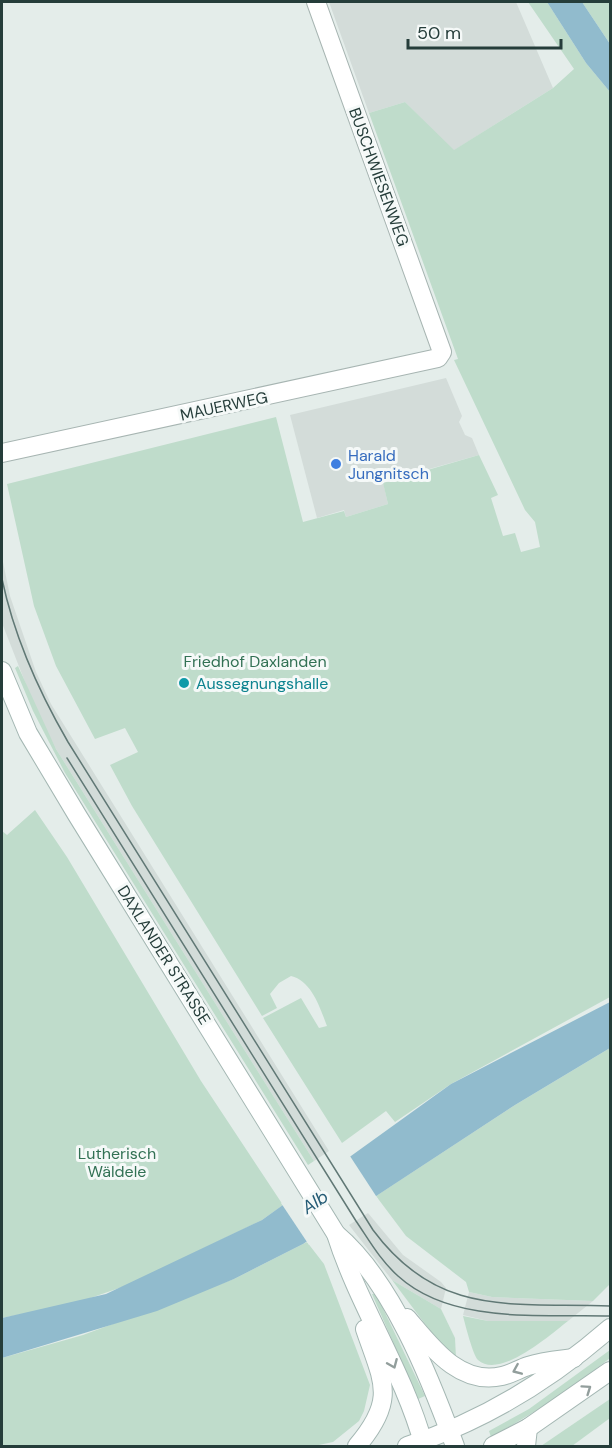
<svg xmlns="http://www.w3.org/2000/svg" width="612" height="1448" font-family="'DM Sans',sans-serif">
<rect width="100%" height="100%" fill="#e4edea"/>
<g fill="#d3dcd9">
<path d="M329,2h187l37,86 -100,63 -48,-49 -36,11z"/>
<path d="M446,378l16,38 -3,6 6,13 7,3 7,17 -96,27 5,22 -42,13 -2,-7 -27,8 -27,-103z"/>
<path d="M2,557l8,39 26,76 15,32 278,447 -15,10 -258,-412 -20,-39 -34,-87z"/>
<path d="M368,1213l35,42 38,27 5,6 -5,21 -49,-29 -43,-55z"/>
<path d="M469,1292l23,5 101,4 -25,20h-80l-25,-6z"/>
</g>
<g fill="#bfdccb">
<path d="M528,2h19l39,61 24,29v905l-159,87 -56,38 -9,-11 -44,32 -79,-125 38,-20 18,30 8,-2c-7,-18 -15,-45 -36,-50l-12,7 -9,11 7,14 -15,8 -130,-210 -22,-41 28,-13 -13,-24 -30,11 -39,-73 -22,-60 -27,-122 269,-67 27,105 41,-11 2,6 42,-13 -5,-21 96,-28 19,40 -7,3 12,38 12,-3 6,19 19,-5 -5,-25 -10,-12 -71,-150 4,-1 -89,-246 36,-11 49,48 99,-62 21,-19z"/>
<path d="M582,2h28v42z"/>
<path d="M18,666l38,83 258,412 -6,4 -243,-392 -32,-62 -18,-43z"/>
<path d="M35,810l32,47 134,224 82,124 -21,15 -134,65 -55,19 -71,14v-487l5,4z"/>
<path d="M610,1048v236l-17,17 -101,-4 -23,-5 -3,-10 -60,-46 -30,-40 139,-91z"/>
<path d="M307,1242l17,22 46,121 -6,26 -5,10 -26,21 -19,4h-312v-88l81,-23 151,-56z"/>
<path d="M392,1280l49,29 14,29 1,20 -13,-10z"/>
<path d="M372,1294h4l49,102 -7,3z"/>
<path d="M463,1316l25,5h80c-17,13 -68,59 -90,39 -5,-5 -13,-36 -15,-44z"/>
<path d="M610,1350v8c-37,30 -77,56 -119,79l-2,-6 40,-22z"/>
<path d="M610,1399v19l-38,28h-31z"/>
</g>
<g fill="#91bbcd">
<path d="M547,2h35l28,42v48l-24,-29z"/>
<path d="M610,1002v46l-95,57 -212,139 -69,35 -77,32 -155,47v-40l104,-24 156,-74 189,-136z"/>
</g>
<path fill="#e4edea" d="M348,1153l30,46 -69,46 -28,-42z"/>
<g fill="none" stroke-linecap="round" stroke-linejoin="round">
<defs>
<path id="street" d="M2,453l436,-95 4,-6 -126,-350"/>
<g id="secondary">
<path d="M2,671l26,62 49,82 259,419c23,73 68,138 88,212"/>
<path d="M336,1234c56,47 94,144 119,212"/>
<path d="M407,1318c24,28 52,68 95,58 9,-2 17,-7 26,-10 15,-5 31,-6 46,-8"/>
<path d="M357,1446c40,-47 26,-64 8,-117"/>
<path d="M407,1446c77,-25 142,-65 203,-118"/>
<path d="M493,1446l35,-18 82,-57"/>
<path d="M526,1446l2,-18"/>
</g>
</defs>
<use href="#street" stroke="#a7b5b2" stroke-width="20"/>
<use href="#secondary" stroke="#a4b7b3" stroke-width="20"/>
<use href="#street" stroke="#fff" stroke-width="18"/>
<use href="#secondary" stroke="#fff" stroke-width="18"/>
<g stroke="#607875" stroke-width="1.5">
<path d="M2,579c12,57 37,113 66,163l305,488c66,89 140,72 237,76"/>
<path d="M67,758l289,463c13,19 24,39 42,55 54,49 144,38 212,40"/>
</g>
</g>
<defs><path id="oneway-chevron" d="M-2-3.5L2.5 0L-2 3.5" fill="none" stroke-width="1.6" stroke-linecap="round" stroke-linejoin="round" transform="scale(1.5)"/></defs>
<g stroke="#929e9c">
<use href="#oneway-chevron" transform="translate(393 1364) rotate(67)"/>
<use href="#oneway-chevron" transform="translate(517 1370) rotate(157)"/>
<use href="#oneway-chevron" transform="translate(587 1389) rotate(-35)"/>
</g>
<circle fill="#3f7fe0" stroke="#f5f9f8" stroke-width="2" cx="336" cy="464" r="6"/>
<circle fill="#0f9aa8" stroke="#f5f9f8" stroke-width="2" cx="184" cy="683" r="6"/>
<g text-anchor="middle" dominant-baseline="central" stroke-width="6" stroke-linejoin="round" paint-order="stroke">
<g font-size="16" fill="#253d3a" stroke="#f5f9f8">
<text transform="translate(379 177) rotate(70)">BUSCHWIESENWEG</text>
<text transform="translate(224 406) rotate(-12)">MAUERWEG</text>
<text transform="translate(164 955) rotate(58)">DAXLANDER STRASSE</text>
</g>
<g font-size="16" fill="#366cbe" stroke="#f5f9f8" text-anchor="start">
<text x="348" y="455">Harald<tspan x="348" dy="18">Jungnitsch</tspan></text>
</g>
<g font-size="16" fill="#327154" stroke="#f5f9f8">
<text x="255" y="661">Friedhof Daxlanden</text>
<text x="117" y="1153">Lutherisch<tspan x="117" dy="18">Wäldele</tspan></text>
</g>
<g font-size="16" fill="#0d838f" stroke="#f5f9f8" text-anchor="start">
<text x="196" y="683">Aussegnungshalle</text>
</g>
<g font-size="18" font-style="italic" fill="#245b75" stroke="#f5f9f8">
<text transform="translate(315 1202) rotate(-33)">Alb</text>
</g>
</g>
<rect width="612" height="1448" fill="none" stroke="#253d3a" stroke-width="6"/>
<path d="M408 39v9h153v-9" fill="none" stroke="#253d3a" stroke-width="3"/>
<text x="417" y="39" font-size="18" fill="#253d3a" stroke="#f5f9f8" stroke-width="4.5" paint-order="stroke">50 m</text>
</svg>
